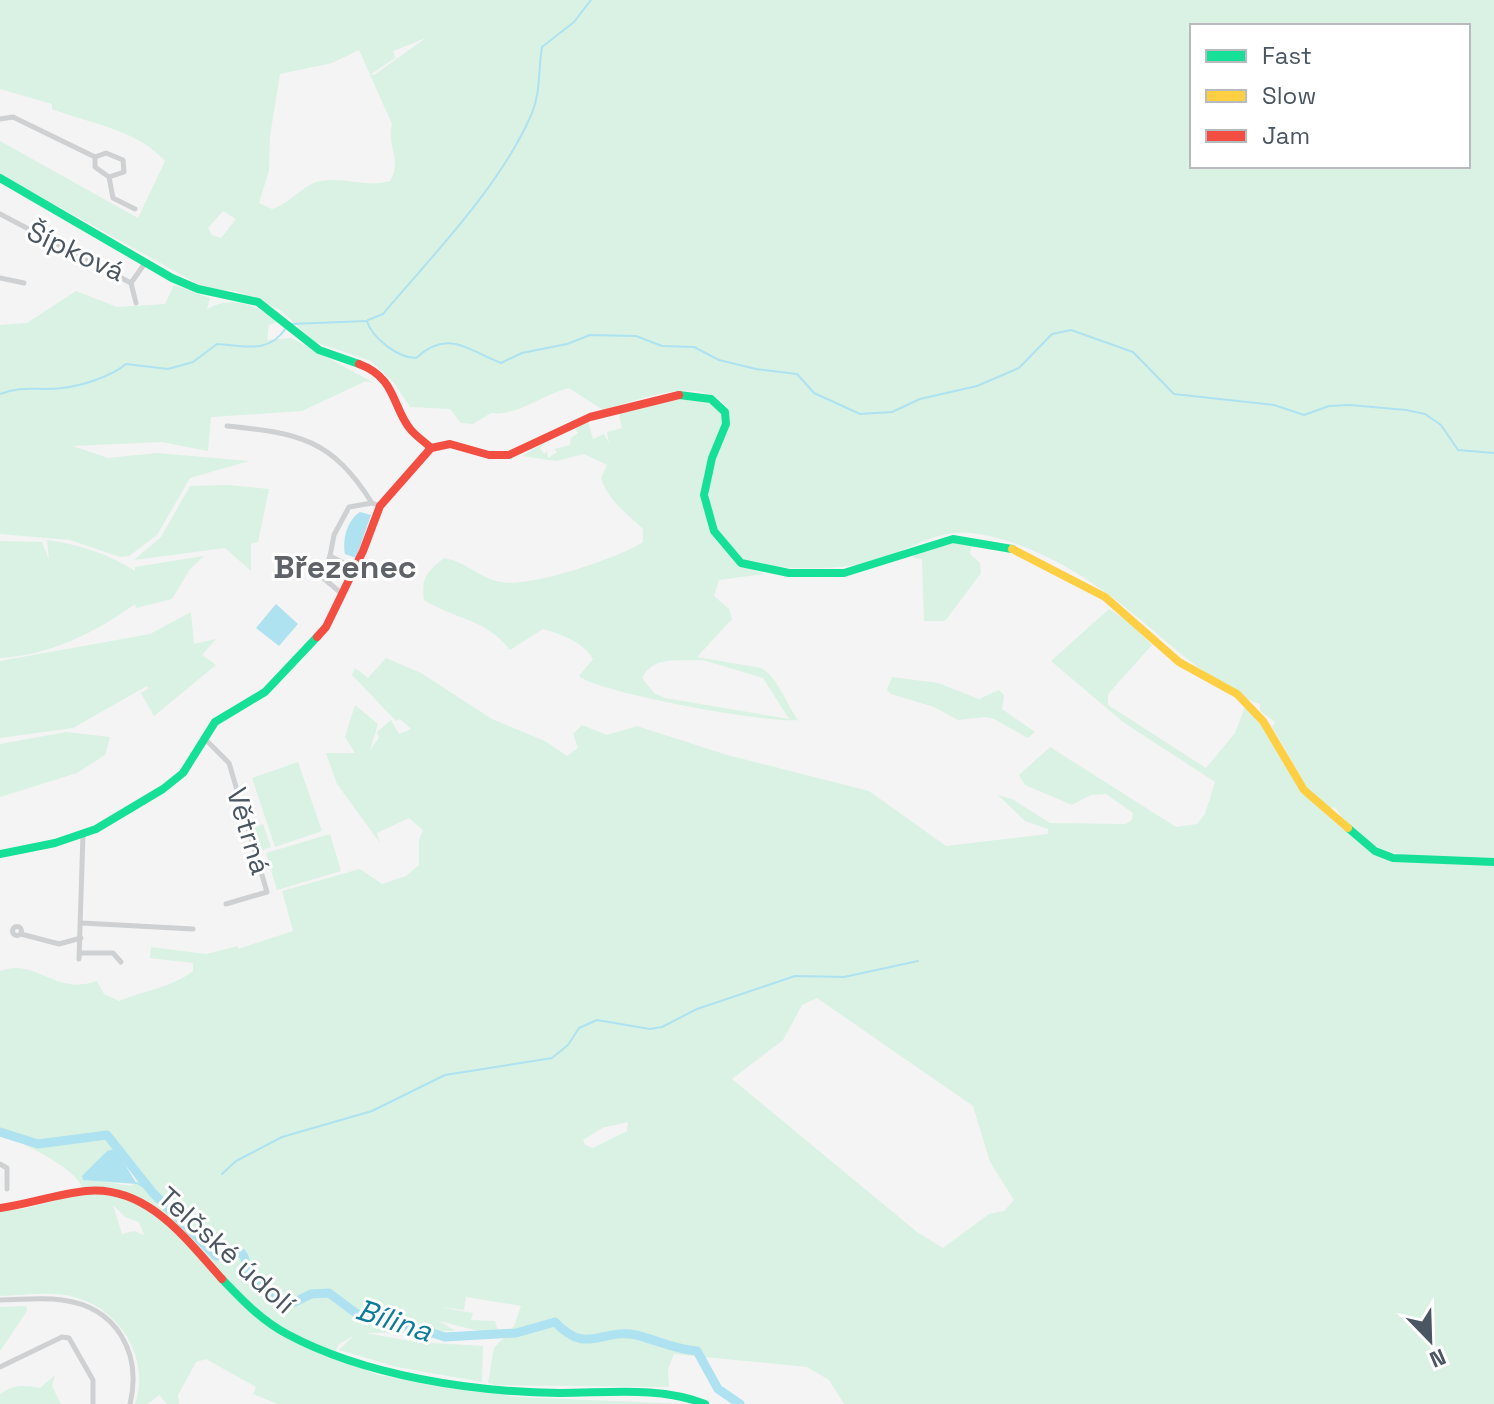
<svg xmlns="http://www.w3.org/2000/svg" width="1494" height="1404" font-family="'Space Grotesk',sans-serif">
<rect width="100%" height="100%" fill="#f4f4f4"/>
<g fill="#d9f2e3" fill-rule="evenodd">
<path d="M0,0h1494v859c-64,-2 -120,10 -159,-52l-5,1 -22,-19 -36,-62 3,-5 -15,-11v-7c-13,-3 -25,-14 -37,-21 -33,-18 -56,-42 -86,-66 -45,-38 -106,-77 -166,-84 -39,-4 -68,22 -104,30 -29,7 -108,9 -128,-6 -29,-23 -37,-66 -24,-99 7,-18 18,-32 11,-52 -28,-32 -89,-5 -123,4l-34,-22c-26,6 -52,29 -78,25l-18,11 -12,-1 -11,-14 -40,-2 -16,-24 -23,-22 -56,-19 -35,-32 -44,-19 -29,-2 -207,-115v-33l138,77 27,-57c-29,-32 -74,-37 -113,-52v-5l-52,-15zM1192,26h276v140h-276zM426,38l-52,37 -3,-1 24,-16 -2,-7zM359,50l33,74c-6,21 11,36 -2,57 -22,7 -47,-4 -69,0 -18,3 -31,23 -49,28l-13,-6 10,-33 1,-34 10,-62 52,-11zM223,211l13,8 -15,19 -9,-3 -4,-7z"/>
<path d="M174,285l36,13 -3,11c26,-14 50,-4 71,13l-9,3 -2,15 24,-2 85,46 -10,-3 -64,30 -91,6 -3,34 -46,-9 -89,4 35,12 49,-5 92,8 -59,17 -33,57 -28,21 -9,1 -50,-17 -70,-6v-209l27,-2 49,-32 41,16 48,-3z"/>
<path d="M676,398l34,3 11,9 2,14 -21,59 5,37 5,12 27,33 25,9 -45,6 -5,16 15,13 3,10 -35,38 64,11c16,8 26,37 37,52 -27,4 -200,-27 -219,-44l14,-17c-11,-18 -30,-24 -50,-30l-33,21c-25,-32 -54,-30 -86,-50 -3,-21 3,-29 20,-42 23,4 35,20 57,24 28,6 118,-24 142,-40v-13c-15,-15 -36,-29 -42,-51l6,-13 -23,-11 -28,7 -34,-5 24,-14 -6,6 4,6 3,-3 1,7 9,-6 -3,-3 16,-4 1,-7 7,-5 -3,-5 13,-6 5,17 11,-5 5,9 -2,-11 15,-4 -3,-14 3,-3zM703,660l60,18 26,41 -124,-21 -11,-5 -12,-15c12,-24 39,-16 61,-18z"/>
<path d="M228,485l41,4 -11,53 -7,2v27l-26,-23 -91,12 27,-23 29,-51z"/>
<path d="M47,540c31,4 62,14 88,31v-4l69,-11 -14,13 -18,30 -36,9 -1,-4c-40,29 -85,51 -135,54v-117l42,1 7,18z"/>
<path d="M953,542l27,1 -9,5 -1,6 10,9 1,10 -36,48h-21l-2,-62 -9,-1 3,-5z"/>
<path d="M1109,609l20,13 23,23 -44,49v11l98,63 29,-35 10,-26 15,16 42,69 72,61 19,8 101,4v539h-650l-15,-24 -22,-13 -133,-13 -6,15 1,18 -173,-2 -8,-2 6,-35 20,-22 7,-20 -55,-9 -2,13 -26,-3 35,6 -2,7 24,1 3,10h-20l-38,-10 15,10 -90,2 51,9 67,4 -1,36 -85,-15 -58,-17 15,-15 -16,10 -4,12 44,18 138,22 170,7h-408l-25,-10 3,-7 -50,-28 -10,3 -18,33 1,9h-12l-8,-9 -11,9h-13c15,-43 -12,-90 -54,-105 -25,-9 -55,-4 -81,-3v-85l23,-2 61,-16c-4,-26 -62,-48 -84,-61v-161c36,-14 54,25 97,10l7,13 15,7c24,-10 54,-14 74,-30v-8l-43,-5 1,-11 55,7 32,-8v3l55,-18 -11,-40 78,-22 22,15 24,-8 13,-11v-25l4,-10 -14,-12 -32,15 3,10 -43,-59 -11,-31h29l-10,-16 10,-32 23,19 -8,26 9,-12 -2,-6 14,-12 8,14 12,-5 -11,-10 -4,2 -44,-46 3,-7 13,10 18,-20 35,15 71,46 53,22 22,15 11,-8 -5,-14 9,-9 25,10 30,-9 90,29 142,36 77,55 102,-12v-5l-23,-8 -27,-26 14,4 38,24 75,1 7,-4 1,-7 -27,-19 -15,1 -19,10 -47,-20 -6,-10 31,-28 126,80 21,-3 8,-10 10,-32 -92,-60 -72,-61zM817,998l156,108 17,56 24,38 -10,11 -15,3 -46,34 -26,-16 -185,-153 51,-39 19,-35zM628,1122l-1,9 -34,17 -8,-3 -2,-5 19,-12zM107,1151l13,4 17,26 -6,5 -49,-8zM113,1205l12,12 14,5 5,13 -10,-4 -12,3z"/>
<path d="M191,612l3,32 22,-5 -14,16 14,10 -62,51 -13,-23 7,-4 -1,-3 -74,42 -73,10v-77l150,-27z"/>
<path d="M892,677l46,6 41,16 20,-9 5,5 -2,14 33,23 -7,6 -34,-19 -9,-2 -27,3 -24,-13 -43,-13 -4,-4z"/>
<path d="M66,732l44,5 -5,18 -28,18 -77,24v-53z"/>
<path d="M298,762l24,69 -47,16 -23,-69z"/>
<path d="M263,824l8,23 -12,4 -8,-23z"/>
<path d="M330,834l11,37 -64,19 -11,-37z"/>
<path d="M26,1306l1,5 -27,40v-44z"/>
<path d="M55,1375l-3,11 9,18h-61v-10c14,-10 24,-9 40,-6z"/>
</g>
<g fill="#aee2f0">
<path d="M360,512l11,3 -15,43 -11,-4c-3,-14 2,-34 15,-42z"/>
<path d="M276,604l22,20 -19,22 -23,-18z"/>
<path d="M115,1149l22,35 -54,-4 -1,-4 25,-25z"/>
</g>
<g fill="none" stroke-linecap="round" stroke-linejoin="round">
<g stroke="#aee2f0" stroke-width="2">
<path d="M368,320l15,-6c50,-59 119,-130 149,-201 9,-22 6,-44 10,-66l32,-25 17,-22"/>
<path d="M290,324l77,-3c5,17 31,37 49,37 31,-29 50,-9 85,5l21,-10 45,-9 23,-9 46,1 26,10 32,1 25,13 37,9 41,5 17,19 46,21 32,-2 28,-13 57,-13 42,-18 33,-34 19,-4 62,22 41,42 100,11 30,10 25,-9 21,-1 56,5 19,4 16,11 17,25 36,3"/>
<path d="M0,394c22,-9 40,-3 62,-6 20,-2 50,-12 64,-24l42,5 25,-7 24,-18c28,2 52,10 69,-16"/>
<path d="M116,1151l2,-7"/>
<path d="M222,1174l14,-13 46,-24 90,-26 73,-36 107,-17 16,-13 11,-17 18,-8 53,9 12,-2 35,-18 98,-33 49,1 74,-16"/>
<path d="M137,1183l16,10"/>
</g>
<path stroke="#aee2f0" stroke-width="9" d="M0,1132l38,12 69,-9 46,58 63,63 26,-3c5,7 3,11 6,18 6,14 32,30 47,31l16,-8 18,-1 28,21 17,1 71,22 71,-4 39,-11c32,34 45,6 81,13 21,5 38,14 61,16l21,38 22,15"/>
<g stroke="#ced0d2" stroke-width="5">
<path d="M0,119l13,-2 82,40v10l14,10 4,21 22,11"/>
<path d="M95,157l11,-4 17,7 1,12 -15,5"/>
<path d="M0,214l131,69 14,-20"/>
<path d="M0,278l24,5"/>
<path d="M131,283l5,20"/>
<path d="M227,426c72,7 105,13 145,77l8,3"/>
<path d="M330,556l-8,21 19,16"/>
<path d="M354,568l-24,-12 4,-21 15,-28 23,-4"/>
<path d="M205,739l24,24 38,129 -41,12"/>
<path d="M82,923l111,6"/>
<circle cx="17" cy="931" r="4.5"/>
<path d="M21,934l38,10 22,-6"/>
<path d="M80,953h33l8,9"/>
<path d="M79,959l4,-125"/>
<path d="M0,1164l7,4v21"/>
<path d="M0,1300c20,0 42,-3 62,0 55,7 80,53 68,104"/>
<path d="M0,1367l62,-30 7,1 24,42v24"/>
</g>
<g stroke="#16e098" stroke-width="8">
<path d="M0,178l172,100 26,11 60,13 61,48 40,14"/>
<path d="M679,395l32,4 14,13 1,12 -14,34 -8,37 10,36 27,32 48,10h55l109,-34 59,10"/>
<path d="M1348,828l27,23 18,7 101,4"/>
<path d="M0,854l55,-11 41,-14 67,-40 20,-16 32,-51 50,-30 52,-55"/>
<path d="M222,1279c20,21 40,42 65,55 78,42 186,58 273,59 48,0 100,-7 145,11"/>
</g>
<path stroke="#ffcf43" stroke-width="8" d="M1012,549l93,48 74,65 58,32 26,27 41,69 44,38"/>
<g stroke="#f24e42" stroke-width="8">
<path d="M359,364c38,14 33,44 52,66 6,7 14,12 20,18"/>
<path d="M317,637l9,-10 37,-76 17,-45 51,-58 19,-4 39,11h20l81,-38 89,-22"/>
<path d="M0,1208c29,-4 57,-14 86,-17 61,-6 100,48 136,88"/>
</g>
</g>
<g text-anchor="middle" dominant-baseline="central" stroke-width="6" stroke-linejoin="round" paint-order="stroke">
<g font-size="28" fill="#4a5661" stroke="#fff">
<text transform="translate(76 251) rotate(25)">Šípková</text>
<text transform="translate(249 831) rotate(73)">Větrná</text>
<text transform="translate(227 1250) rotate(42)">Telčské údolí</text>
</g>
<g font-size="30" font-style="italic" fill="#0c7c9b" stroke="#fff">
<text transform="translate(394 1320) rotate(18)">Bílina</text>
</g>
<g font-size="32" font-weight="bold" fill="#5f6368" stroke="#fff">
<text x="345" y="567">Březenec</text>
</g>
</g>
<rect x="1190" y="24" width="280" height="144" fill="#ffffff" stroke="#b7bbc0" stroke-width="2"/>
<rect x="1206" y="50" width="40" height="12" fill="#16e098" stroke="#b7bbc0" stroke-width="2"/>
<text x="1262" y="64" font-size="24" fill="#4a5661">Fast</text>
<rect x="1206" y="90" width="40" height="12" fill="#ffcf43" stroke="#b7bbc0" stroke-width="2"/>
<text x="1262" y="104" font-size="24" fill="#4a5661">Slow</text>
<rect x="1206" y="130" width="40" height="12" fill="#f24e42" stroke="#b7bbc0" stroke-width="2"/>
<text x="1262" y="144" font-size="24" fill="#4a5661">Jam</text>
<g transform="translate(1430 1340) rotate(157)" stroke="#ffffff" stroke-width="6" paint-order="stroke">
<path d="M0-6L14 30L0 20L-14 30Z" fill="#4a5661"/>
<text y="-12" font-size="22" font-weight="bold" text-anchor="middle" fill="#4a5661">N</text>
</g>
</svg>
